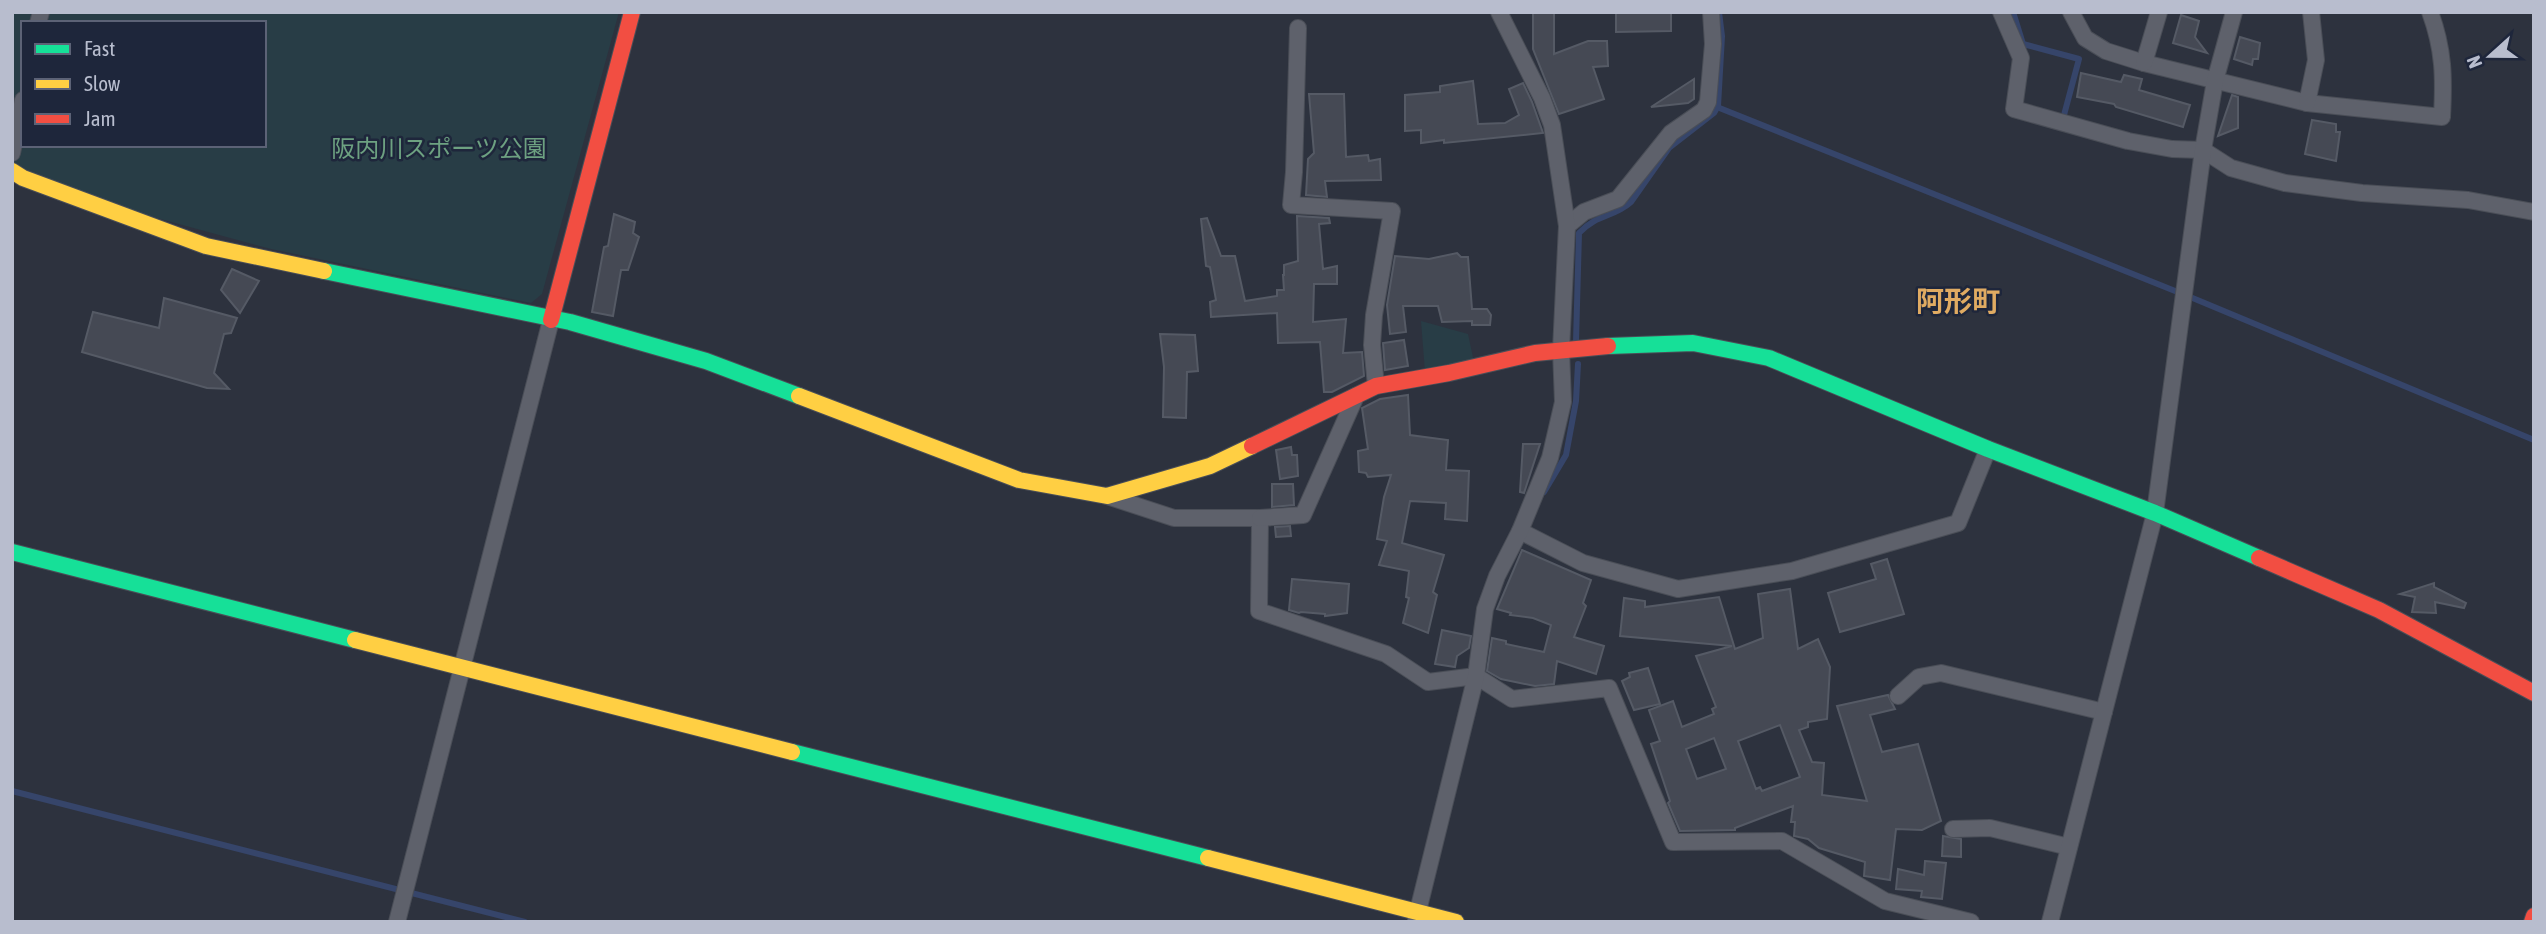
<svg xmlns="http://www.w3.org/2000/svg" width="2546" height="934" font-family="'Asap Condensed','Noto Sans JP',sans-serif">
<rect width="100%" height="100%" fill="#2d323e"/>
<g fill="#283d46" fill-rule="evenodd">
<path d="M12,12h607l-77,282 -11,9 -260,-54 -151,-41 -108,-37zM23,23h241v122h-241z"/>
<path d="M1421,321l47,13 6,28 -49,10z"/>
</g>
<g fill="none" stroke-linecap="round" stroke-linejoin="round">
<g stroke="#36456a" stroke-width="6">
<path d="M2013,12l10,32 56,15 -15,56"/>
<path d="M1717,107l478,192 339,141"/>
<path d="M1576,342l3,-109c19,-20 34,-15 52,-31l38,-54 45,-35 4,-7 4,-70 -3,-24"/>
<path d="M1544,492l22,-37 10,-54 2,-37"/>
<path d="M12,791l513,131"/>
</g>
</g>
<g fill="#454954" stroke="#555a65" stroke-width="2" fill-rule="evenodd">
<path d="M1533,12h21v42l34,-13h19l1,25 -15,1 11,32 -45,15 -26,-65z"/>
<path d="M1616,12h55v19l-55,1z"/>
<path d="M2181,15l18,6 -4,16 12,16 -34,-10z"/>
<path d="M2240,37l20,6 -2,16h-5l-1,6 -18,-6z"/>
<path d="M2081,73l40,9 3,-7 18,4 -3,11 51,15 -7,22 -67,-20 -2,-3 -37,-7z"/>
<path d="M1694,79v20l-6,4 -37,4z"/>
<path d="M1473,81l5,43 27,-1 14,-8 -10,-26 14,-6 9,19 11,31 -99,10v-3l-23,3v-13l-16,1v-36l35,-3v-6z"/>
<path d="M1309,94h35l2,63 22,-2 1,6 11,-2 1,21 -56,1 2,16 -21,-2 2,-36 6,-6z"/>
<path d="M2232,95l6,2v31l-20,8z"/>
<path d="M2312,120l24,4v8h4l-4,29 -31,-7z"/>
<path d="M614,214l21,8 -2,11 6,4 -11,33h-7l-8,46 -21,-4 12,-65 4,-1z"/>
<path d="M1297,216l32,2 1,5 -11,1 4,45 14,-3v18h-23l-1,38 33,-3 -3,34 19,-1 2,24 -32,16h-8l-4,-50 -42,1 -1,-30 -66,4 -1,-15 6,-2 -6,-33 -4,-1 -5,-47 6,-1 14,38h14l10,45 32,-5v-6h7l-1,-15h1v-10l14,-4z"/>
<path d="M1457,253l4,4h7l4,52h15l4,6 -1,10h-18v-4l-30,1 -4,-16h-35l3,26 -16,2 -3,-29 8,-49 34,3z"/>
<path d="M232,269l27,12 -19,32 -19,-23z"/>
<path d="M164,298l73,20 -6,15 -7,1 -10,39 15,16 -22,-1 -125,-36 11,-40 66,16z"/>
<path d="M1160,334l35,1 3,36 -11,1 -1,46 -23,-1 1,-50z"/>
<path d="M1404,340l4,26 -23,4 -2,-27z"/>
<path d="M1408,395l2,40 38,5 -2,30 23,1 -2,50 -22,-2 1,-16 -36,-2 -8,42 42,12 -11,37 4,3 -9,38 -25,-10 6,-25 -3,-1 3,-26 -30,-6 8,-24 -10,-2 7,-42 7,-22 -23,2 -2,-4 -7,-1 -1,-21 10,-2 -6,-41 18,-9z"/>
<path d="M1523,444h17l-16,49 -4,-1z"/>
<path d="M1291,447l1,8h5l1,21 -18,3 -4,-29z"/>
<path d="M1272,484h21l1,21 -22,2z"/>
<path d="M1290,526l1,10 -15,1 -1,-10z"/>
<path d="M1522,550l69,30 -8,23 3,3 -12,31 30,9 -8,28 -39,-13 -3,23 -19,2 -34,-7 -14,-8 5,-33 14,3v3l38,8 7,-27 -18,-7 -23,-3 1,-2 -14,-4z"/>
<path d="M1887,559l17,55 -64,18 -12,-39 48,-14 -5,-15z"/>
<path d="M1292,579l57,5 -2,29 -22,3v-2l-24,-2 -2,1 -10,-3z"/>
<path d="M2434,583v4l32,16 -2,5 -29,-6 1,11 -24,-1 3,-15 -15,-3z"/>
<path d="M1790,589l8,60 20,-10 12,28 -3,52 -19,3v5l-9,3 13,32 12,1 -2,32 45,6 -30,-95 51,-11 7,14 -25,6 12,37 36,-8 23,77 -19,9 -26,-1 -6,51 -26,-4 1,-14 -46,-14 -11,-9 -14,-3 1,-14h-4l2,-16 -58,22v2l-55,1 -12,-28 2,-2 -19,-57 9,-3 -11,-31 24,-9 9,26 32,-13 -2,-5 4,-2 -20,-51 36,-10 -112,-10 4,-38 21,3v6l74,-10 16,52 28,-11 -5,-44zM1780,725l20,52 -38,14 -2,-4 -4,2 -18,-48zM1714,738l12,31 -29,10 -11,-30z"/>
<path d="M1442,630l29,6 -2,12 -12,8 -2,11 -20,-3z"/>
<path d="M1648,668l12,36 -26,6 -12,-29 8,-4 -1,-4z"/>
<path d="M1943,836l18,3v18l-19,-1z"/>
<path d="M1925,861l21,2 -4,36 -21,-2 1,-6 -26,-2 2,-20 26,6z"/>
</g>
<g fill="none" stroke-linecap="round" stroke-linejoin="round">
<defs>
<g id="street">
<path d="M2001,12l20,46 -7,51 114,32 44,8 31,1 28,18 54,15 77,10 106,7 66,12"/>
<path d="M2071,12l14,26 21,13 38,12 163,40 135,14c2,-39 2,-67 -12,-105"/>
<path d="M38,23l3,-11"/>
<path d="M1298,28l-4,144 -3,33 101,6 -18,104 -2,30 4,41"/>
<path d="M2144,63l15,-51"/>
<path d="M2307,103l9,-43 -5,-48"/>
<path d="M12,153l11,-53"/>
<path d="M1567,226l17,-14 34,-13 53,-66 33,-23 4,-8 5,-58 -2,-32"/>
<path d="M1107,496l67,22h86l-1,93 127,43 42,28 48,-6 36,23 97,-11 64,154 109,-1 103,60 86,21"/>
<path d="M1260,518l43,-3 53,-119"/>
<path d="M1520,531l63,32 95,26 114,-18 166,-48 30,-74"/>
<path d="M1898,696l21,-19 22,-4 163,39"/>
<path d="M1953,829l37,-1 79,19"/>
<path d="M1416,919l60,-243 9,-67 12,-33 23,-45 30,-73 13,-56 -2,-52 6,-124 -15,-101 -10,-27 -43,-86"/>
<path d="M397,922l154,-602"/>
<path d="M2050,922l105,-409 48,-363 12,-69 19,-69"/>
</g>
<g id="fast">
<path d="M324,271l246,51 136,39 93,35"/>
<path d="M1608,346l85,-3 76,15 219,91 167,64 104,45"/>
<path d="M12,552l343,88"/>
<path d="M792,752l416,106"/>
</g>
<g id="slow">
<path d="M12,171l11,7 183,68 118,25"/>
<path d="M799,396l220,84 88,16 103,-30 42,-20"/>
<path d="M355,640l437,112"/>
<path d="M1208,858l248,64"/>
</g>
<g id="jam">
<path d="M551,320l81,-308"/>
<path d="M1252,446l124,-60 73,-13 86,-20 73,-7"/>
<path d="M2259,558l120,52 155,83"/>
<path d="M2532,922l2,-6"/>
</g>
</defs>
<use href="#street" stroke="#4a4e57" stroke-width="18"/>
<use href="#fast" stroke="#4a4e57" stroke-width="18"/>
<use href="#slow" stroke="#4a4e57" stroke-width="18"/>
<use href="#jam" stroke="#4a4e57" stroke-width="18"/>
<use href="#street" stroke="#5e616b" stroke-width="16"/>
<use href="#fast" stroke="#16e098" stroke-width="16"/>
<use href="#slow" stroke="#ffcf43" stroke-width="16"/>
<use href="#jam" stroke="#f24e42" stroke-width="16"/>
</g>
<g text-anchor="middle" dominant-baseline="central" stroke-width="5" stroke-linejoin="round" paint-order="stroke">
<g font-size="24" fill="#6da181" stroke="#1e263b">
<text x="439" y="148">阪内川スポーツ公園</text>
</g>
<g font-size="28" font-weight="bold" fill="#e0ab62" stroke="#1e263b">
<text x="1958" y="301">阿形町</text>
</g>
</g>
<rect width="2546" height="934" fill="none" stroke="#b8bdce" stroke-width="28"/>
<rect x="21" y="21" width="245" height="126" fill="#1e263b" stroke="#5c6276" stroke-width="2"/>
<rect x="35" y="44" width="35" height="10" fill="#16e098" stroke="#5c6276" stroke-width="2"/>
<text x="84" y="56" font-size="21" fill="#b8bdce">Fast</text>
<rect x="35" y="79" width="35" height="10" fill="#ffcf43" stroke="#5c6276" stroke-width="2"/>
<text x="84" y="91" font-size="21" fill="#b8bdce">Slow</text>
<rect x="35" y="114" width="35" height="10" fill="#f24e42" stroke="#5c6276" stroke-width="2"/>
<text x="84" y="126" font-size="21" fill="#b8bdce">Jam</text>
<g transform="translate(2490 56) rotate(249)" stroke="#1e263b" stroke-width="5" paint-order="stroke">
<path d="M0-5L12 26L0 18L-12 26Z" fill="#b8bdce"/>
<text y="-10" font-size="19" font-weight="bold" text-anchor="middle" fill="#b8bdce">N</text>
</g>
</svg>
